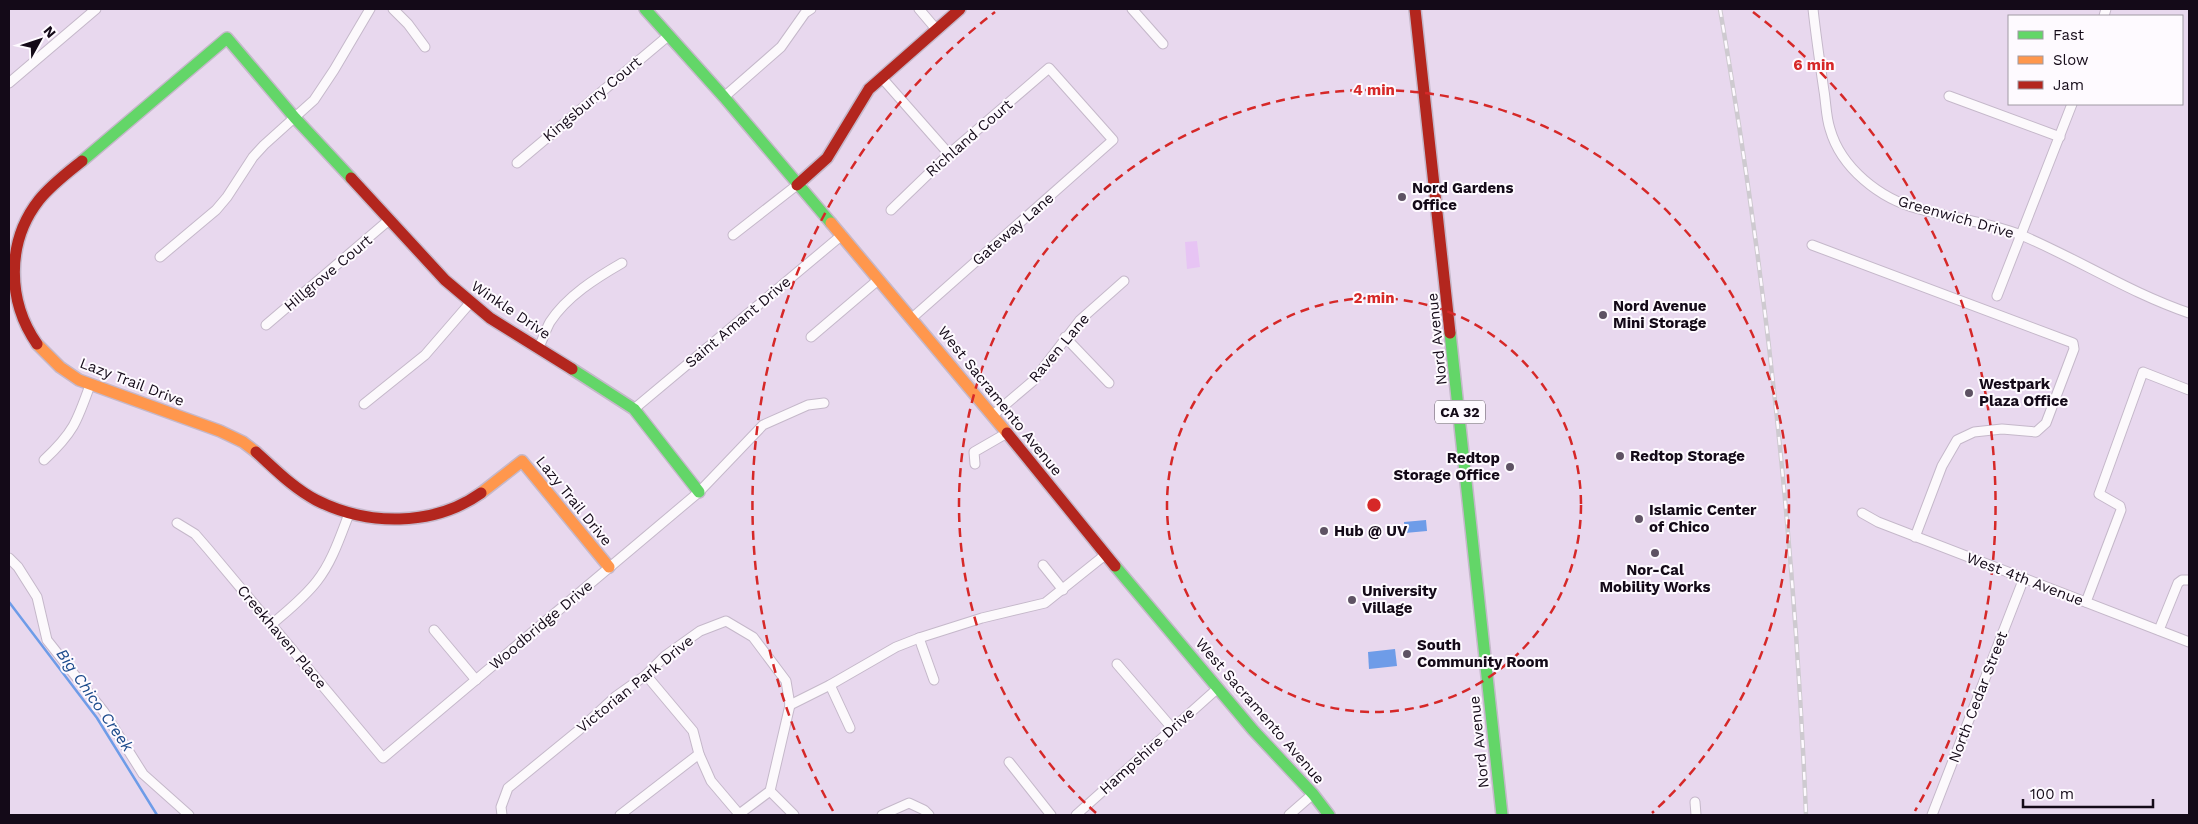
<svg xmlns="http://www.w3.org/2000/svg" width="2198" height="824" font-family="'Work Sans',sans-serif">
<rect width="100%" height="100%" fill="#e8d8ee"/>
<path fill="#e7c4f4" d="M1197,241l3,26 -13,2 -2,-27z"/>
<g fill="#6e9ce8">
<path d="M1426,520l1,11 -22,2 -1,-11z"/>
<path d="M1395,649l2,17 -28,3 -1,-17z"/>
</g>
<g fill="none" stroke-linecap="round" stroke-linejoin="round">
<path stroke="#6e9ce8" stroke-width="2.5" d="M9,602l88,116 60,97"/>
<defs>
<g id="street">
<path d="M393,9l15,15 17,23"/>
<path d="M919,9l17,20"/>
<path d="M1132,9l31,35"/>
<path d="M1813,9c3,27 7,55 11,82 2,12 2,26 6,38 11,39 50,70 89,80 34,9 69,13 102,26 57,24 109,58 168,78"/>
<path d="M2104,16l2,-7"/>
<path d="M882,78l67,76"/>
<path d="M9,83l87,-74"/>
<path d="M1949,96l111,41"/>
<path d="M724,97l57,-50 24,-34 6,-4"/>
<path d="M517,163l151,-127"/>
<path d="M891,210l58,-56 100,-86 64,72 -201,178"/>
<path d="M733,235l64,-50"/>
<path d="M1812,245l261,98 1,6 -28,74 -10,9 -34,-3 -28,3 -17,8 -15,26 -27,71"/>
<path d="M160,257l56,-47 11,-13 26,-40 11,-12 50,-45 20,-30 36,-61"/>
<path d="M1997,296l75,-192"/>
<path d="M266,325l123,-105"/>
<path d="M811,337l67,-57"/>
<path d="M1065,337l44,46"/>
<path d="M539,347c4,-8 7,-18 11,-25 17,-26 46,-44 72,-59"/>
<path d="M364,404l61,-49 45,-52"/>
<path d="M634,409l208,-174"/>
<path d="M993,415l40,-34 47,-61 44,-39"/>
<path d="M44,460c29,-27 33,-38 46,-75"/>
<path d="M975,464l-1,-12 33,-19"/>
<path d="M1862,513l16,9 311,120"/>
<path d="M177,523l18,11 13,15 175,209 316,-266 64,-67 45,-20 16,-2"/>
<path d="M9,558l9,9 19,30 10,43 57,72 39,62 46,41"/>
<path d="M1043,565l20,25"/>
<path d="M2086,602l35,-92 -1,-4 -21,-12 44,-122 46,18"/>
<path d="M271,625c16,-14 33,-27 46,-44 15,-19 23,-44 32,-67"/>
<path d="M434,630l42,50"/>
<path d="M2159,630l19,-47 4,-3h7"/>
<path d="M919,638l15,42"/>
<path d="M1117,664l55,64"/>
<path d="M646,675l47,56 6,23 12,27 28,33"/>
<path d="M830,685l20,43"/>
<path d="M790,705l40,-20 66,-38 23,-9 63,-20 63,-15 60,-48"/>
<path d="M1009,762l42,53"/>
<path d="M770,791l24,24"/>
<path d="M1695,802l1,13"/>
<path d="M502,815l-1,-8 7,-19 71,-58 36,-33 31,-22 19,-19 35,-25 26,-10 27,16 33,44 4,24 -20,86 -32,24"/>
<path d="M620,815l79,-61"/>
<path d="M882,815l27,-12 15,7 5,5"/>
<path d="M1076,815l142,-127"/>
<path d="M1289,815l24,-21"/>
<path d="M1932,815l92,-237"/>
</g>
<g id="fast">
<path d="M645,9l79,88 107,126"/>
<path d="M82,161l145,-123 68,80 56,60"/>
<path d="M1450,333l52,482"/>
<path d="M572,369l62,40 65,83"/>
<path d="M1115,566l138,164 60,64 16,21"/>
</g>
<g id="slow">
<path d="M831,223l176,210"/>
<path d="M37,344l23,23 19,13 141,51 23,11 13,10"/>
<path d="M481,493l41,-32 87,106"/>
</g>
<g id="jam">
<path d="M1415,9l35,324"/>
<path d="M351,178l94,102 45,38 82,51"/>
<path d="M797,185l30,-27 42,-69 91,-80"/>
<path d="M37,344c-30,-43 -31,-102 2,-144 12,-15 28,-27 43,-39"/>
<path d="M1007,433l108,133"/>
<path d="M256,452c19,17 37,36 60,48 51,26 117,27 165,-7"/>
</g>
</defs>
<use href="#street" stroke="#c5b8ca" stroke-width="11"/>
<use href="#fast" stroke="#c5b8ca" stroke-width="14"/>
<use href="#slow" stroke="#c5b8ca" stroke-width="14"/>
<use href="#jam" stroke="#c5b8ca" stroke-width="14"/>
<use href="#street" stroke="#fcf9fc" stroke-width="9"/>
<use href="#fast" stroke="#63d668" stroke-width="11"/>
<use href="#slow" stroke="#ff974d" stroke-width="11"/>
<use href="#jam" stroke="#b3261e" stroke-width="11"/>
<defs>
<path id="rail" d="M1720,9c46,266 75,536 86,806"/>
</defs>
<use href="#rail" stroke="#cecad0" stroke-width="4.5"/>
<use href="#rail" stroke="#fefaff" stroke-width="2.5" stroke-dasharray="8" stroke-linecap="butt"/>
</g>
<g fill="none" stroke="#d62828" stroke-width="2.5" stroke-dasharray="9 6">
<circle cx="1374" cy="505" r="207"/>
<path d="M1096 813A415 415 0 1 1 1652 813"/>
<path d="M833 811A622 622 0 0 1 995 12M1753 12A622 622 0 0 1 1915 811"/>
</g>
<g fill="#5e5263" stroke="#fefaff" stroke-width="2">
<circle cx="1402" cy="197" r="5"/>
<circle cx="1603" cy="315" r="5"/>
<circle cx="1969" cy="393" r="5"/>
<circle cx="1620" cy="456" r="5"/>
<circle cx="1510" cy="467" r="5"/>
<circle cx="1639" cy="519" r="5"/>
<circle cx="1324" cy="531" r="5"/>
<circle cx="1655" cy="553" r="5"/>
<circle cx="1352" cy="600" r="5"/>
<circle cx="1407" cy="654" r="5"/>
</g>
<g text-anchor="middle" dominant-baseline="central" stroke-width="4" stroke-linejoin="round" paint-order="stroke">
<rect fill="#fefaff" stroke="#5a525d" stroke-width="1" x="1435" y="400.5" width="50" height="23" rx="4"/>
<g font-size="14" font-weight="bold" fill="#140a18">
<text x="1460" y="412">CA 32</text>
</g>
<g font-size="15" fill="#140a18" stroke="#fefaff">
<text transform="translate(592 99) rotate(-40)">Kingsburry Court</text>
<text transform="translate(969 138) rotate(-41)">Richland Court</text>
<text transform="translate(1956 217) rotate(16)">Greenwich Drive</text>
<text transform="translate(1013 229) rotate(-41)">Gateway Lane</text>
<text transform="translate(328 273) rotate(-40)">Hillgrove Court</text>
<text transform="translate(511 310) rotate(34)">Winkle Drive</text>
<text transform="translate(738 322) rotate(-40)">Saint Amant Drive</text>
<text transform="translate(1437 339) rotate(-96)">Nord Avenue</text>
<text transform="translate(1059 348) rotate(-50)">Raven Lane</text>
<text transform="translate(132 382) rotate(21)">Lazy Trail Drive</text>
<text transform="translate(1000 401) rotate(51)">West Sacramento Avenue</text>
<text transform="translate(574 501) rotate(51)">Lazy Trail Drive</text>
<text transform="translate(2025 579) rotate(21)">West 4th Avenue</text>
<text transform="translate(541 625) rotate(-40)">Woodbridge Drive</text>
<text transform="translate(282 637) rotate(50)">Creekhaven Place</text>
<text transform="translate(635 684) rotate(-39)">Victorian Park Drive</text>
<text transform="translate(1978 697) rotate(-69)">North Cedar Street</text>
<text transform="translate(1260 711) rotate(49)">West Sacramento Avenue</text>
<text transform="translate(1479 742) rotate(-96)">Nord Avenue</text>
<text transform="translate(1147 751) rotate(-42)">Hampshire Drive</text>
</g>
<g font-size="15" font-weight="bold" fill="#140a18" stroke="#fefaff" text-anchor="start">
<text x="1412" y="188">Nord Gardens<tspan x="1412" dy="17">Office</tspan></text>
<text x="1613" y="306">Nord Avenue<tspan x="1613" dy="17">Mini Storage</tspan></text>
<text x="1979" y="384">Westpark<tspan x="1979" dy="17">Plaza Office</tspan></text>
<text x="1630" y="456">Redtop Storage</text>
<text x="1500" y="458" text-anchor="end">Redtop<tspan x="1500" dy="17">Storage Office</tspan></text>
<text x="1649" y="510">Islamic Center<tspan x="1649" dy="17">of Chico</tspan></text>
<text x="1334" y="531">Hub @ UV</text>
<text x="1655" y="570" text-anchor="middle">Nor-Cal<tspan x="1655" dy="17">Mobility Works</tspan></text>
<text x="1362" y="591">University<tspan x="1362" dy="17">Village</tspan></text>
<text x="1417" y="645">South<tspan x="1417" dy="17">Community Room</tspan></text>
</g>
<g font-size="16" font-style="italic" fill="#1b4a8b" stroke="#fefaff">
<text transform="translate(95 700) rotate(55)">Big Chico Creek</text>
</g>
</g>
<circle cx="1374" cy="505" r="8" fill="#d62828" stroke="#fefaff" stroke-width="2.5"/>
<g font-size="15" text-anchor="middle" font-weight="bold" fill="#d62828" stroke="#fefaff" stroke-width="4" stroke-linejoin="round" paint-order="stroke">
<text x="1814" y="70">6 min</text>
<text x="1374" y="95">4 min</text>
<text x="1374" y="303">2 min</text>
</g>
<rect width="2198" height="824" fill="none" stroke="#140a18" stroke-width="20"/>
<rect x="2008" y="15" width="175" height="90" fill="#fefaff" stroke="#a09aa3"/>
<rect x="2018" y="31" width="25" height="8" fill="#63d668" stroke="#a09aa3"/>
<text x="2053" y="40" font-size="15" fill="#140a18">Fast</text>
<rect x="2018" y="56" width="25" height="8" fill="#ff974d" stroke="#a09aa3"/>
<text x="2053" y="65" font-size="15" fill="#140a18">Slow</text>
<rect x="2018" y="81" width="25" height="8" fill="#b3261e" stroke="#a09aa3"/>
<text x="2053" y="90" font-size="15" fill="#140a18">Jam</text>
<g transform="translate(40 40) rotate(50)" stroke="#fefaff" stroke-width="4" paint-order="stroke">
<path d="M0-4L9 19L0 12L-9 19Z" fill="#140a18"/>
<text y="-8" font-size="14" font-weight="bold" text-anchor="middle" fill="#140a18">N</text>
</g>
<path d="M2023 799v8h130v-8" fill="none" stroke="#140a18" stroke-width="2.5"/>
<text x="2030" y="799" font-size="15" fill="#140a18" stroke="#fefaff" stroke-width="4" paint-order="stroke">100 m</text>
</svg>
